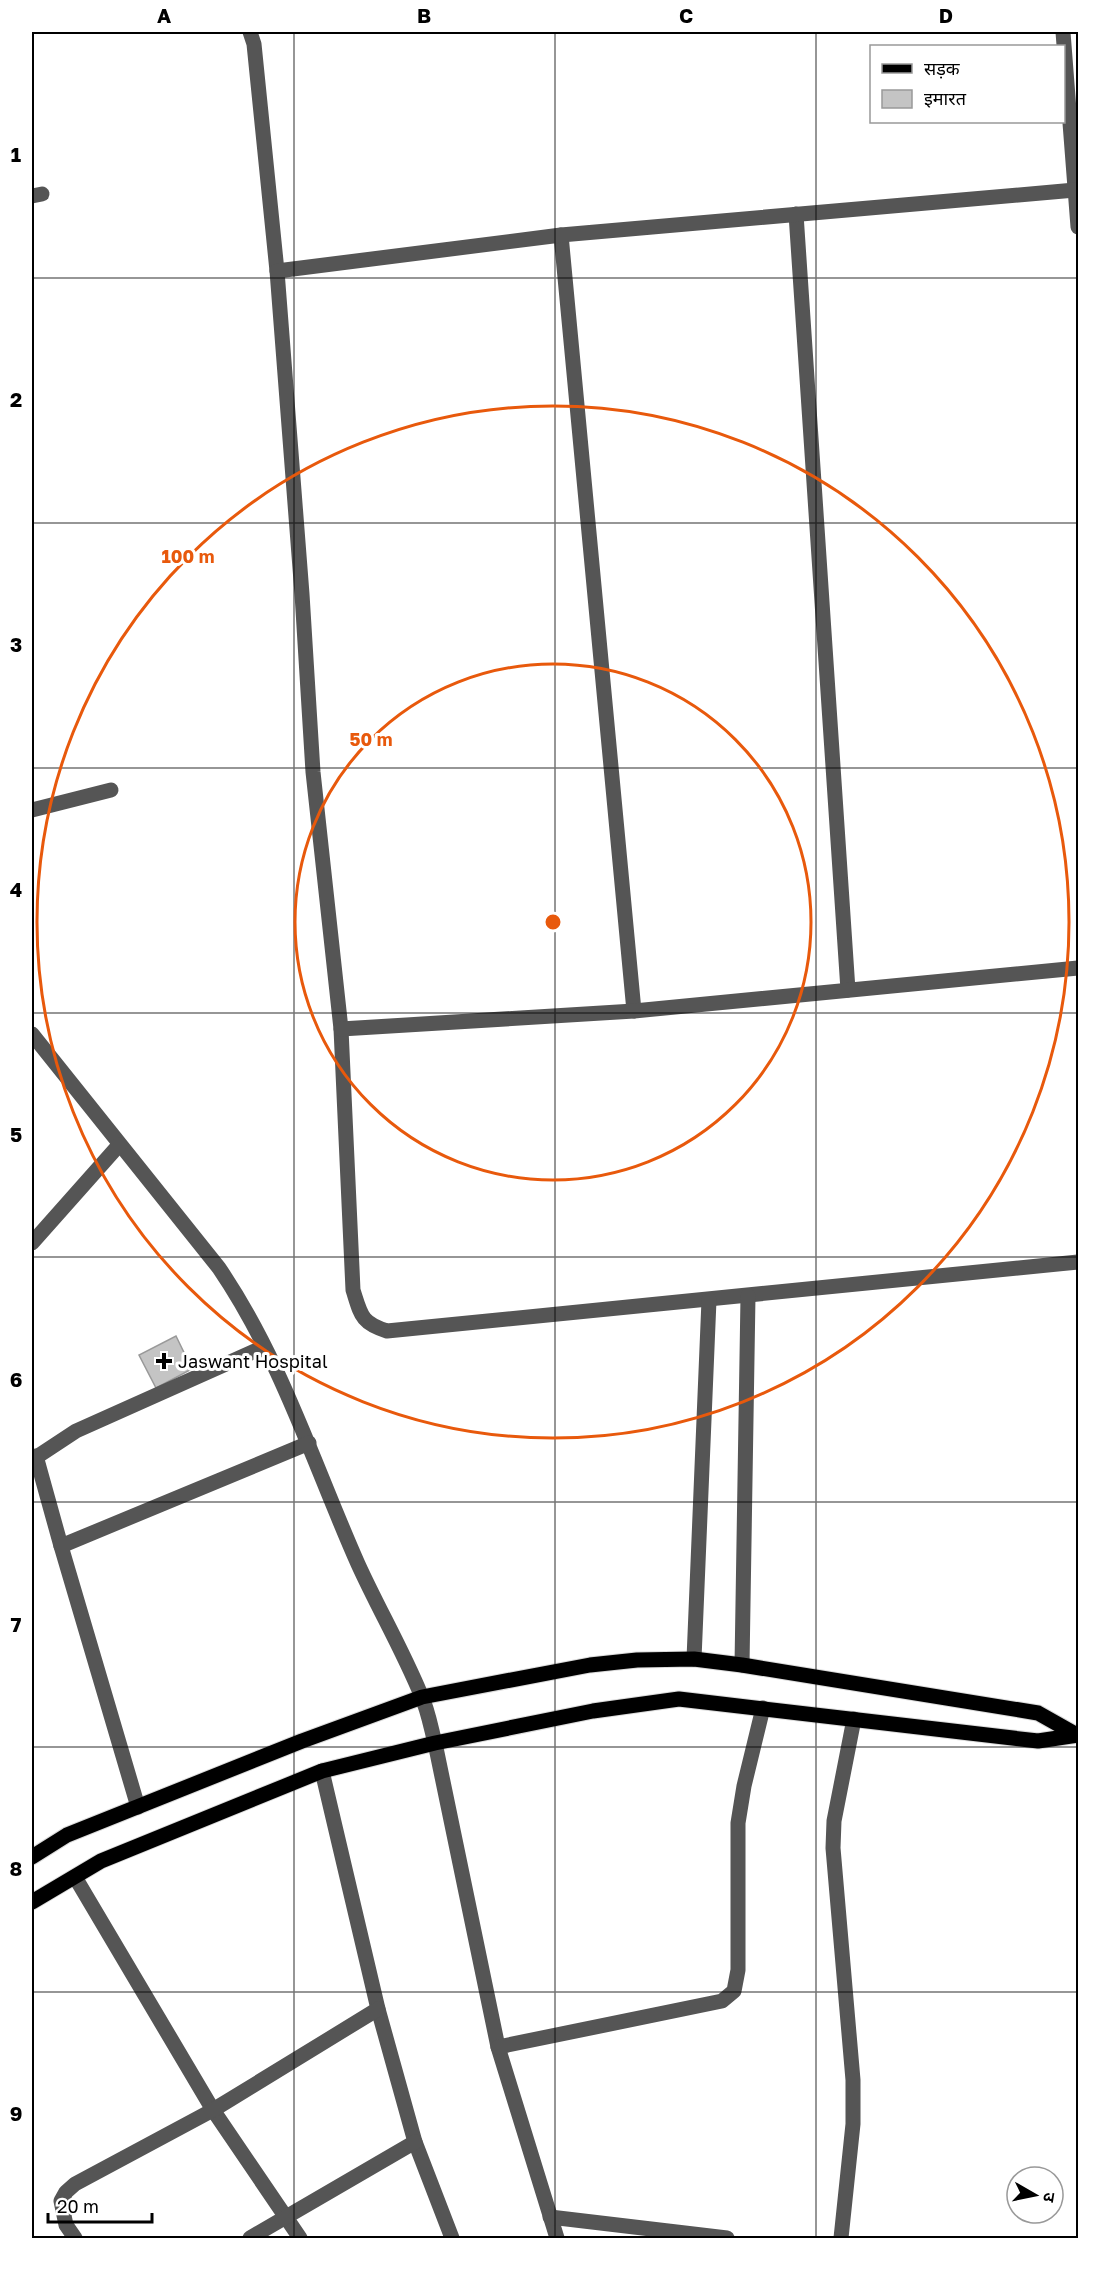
<svg xmlns="http://www.w3.org/2000/svg" width="1110" height="2270" font-family="'Golos Text','Noto Sans Devanagari',sans-serif">
<rect width="100%" height="100%" fill="#fff"/>
<path fill="#c4c4c4" stroke="#999" stroke-width="1.5" d="M176,1336l16,33 -36,19 -17,-33z"/>
<g fill="none" stroke-linecap="round" stroke-linejoin="round">
<defs>
<g id="major">
<path d="M32,1857l35,-22 235,-94 120,-44 168,-32 47,-5 57,-1 48,6 296,48 39,22"/>
<path d="M32,1902l69,-41 221,-90 113,-28 158,-32 86,-12 359,42 40,-6"/>
</g>
</defs>
<use href="#major" stroke="#dbdbdb" stroke-width="17"/>
<g stroke="#555" stroke-width="15">
<path d="M250,32l4,12 23,227 25,323 11,178 28,257 12,261c8,25 8,33 34,41l691,-69"/>
<path d="M1063,32l15,195"/>
<path d="M32,196l10,-2"/>
<path d="M796,214l52,776"/>
<path d="M561,235l73,776"/>
<path d="M277,271l284,-36 514,-45"/>
<path d="M32,810l79,-20"/>
<path d="M341,1029l293,-18 444,-43"/>
<path d="M32,1034l187,234c62,91 95,197 139,296 20,44 45,87 63,131 7,15 10,33 14,48l63,304 59,191"/>
<path d="M32,1243l87,-98"/>
<path d="M36,1456l25,90"/>
<path d="M32,1460l44,-29 188,-84"/>
<path d="M694,1659l15,-359"/>
<path d="M742,1665l6,-369"/>
<path d="M322,1771l56,238 37,133 37,96"/>
<path d="M138,1807l-77,-261 248,-103"/>
<path d="M75,1877l138,233 87,128"/>
<path d="M498,2047l224,-46 12,-10 4,-21v-147l6,-37 19,-78"/>
<path d="M550,2217l177,21"/>
<path d="M75,2238l-9,-13 -5,-24 5,-9 9,-8 138,-74 165,-101"/>
<path d="M250,2238l165,-96"/>
<path d="M841,2238l12,-114v-44l-20,-232 1,-27 20,-102"/>
</g>
<use href="#major" stroke="#000" stroke-width="15"/>
</g>
<path fill="none" stroke="#000" stroke-width="1.5" stroke-opacity="0.55" d="M294,32v2206M555,32v2206M816,32v2206M32,278h1046M32,523h1046M32,768h1046M32,1013h1046M32,1257h1046M32,1502h1046M32,1747h1046M32,1992h1046"/>
<g fill="none" stroke="#e8590c" stroke-width="3">
<circle cx="553" cy="922" r="258"/>
<circle cx="553" cy="922" r="516"/>
</g>
<path fill="#000" stroke="#fff" stroke-width="2" d="M161 1352h6v6h6v6h-6v6h-6v-6h-6v-6h6z"/>
<g text-anchor="middle" dominant-baseline="central" stroke-width="6" stroke-linejoin="round" paint-order="stroke">
<g font-size="18" fill="#000" stroke="#fff" text-anchor="start">
<text x="178" y="1361">Jaswant Hospital</text>
</g>
</g>
<circle cx="553" cy="922" r="9" fill="#e8590c" stroke="#fff" stroke-width="3"/>
<g font-size="18" text-anchor="middle" font-weight="bold" fill="#e8590c" stroke="#fff" stroke-width="6" stroke-linejoin="round" paint-order="stroke">
<text x="188" y="563">100 m</text>
<text x="371" y="746">50 m</text>
</g>
<rect width="1110" height="2270" fill="none" stroke="#ffffff" stroke-width="66"/>
<rect x="870" y="45" width="195" height="78" fill="#ffffff" stroke="#999999" stroke-width="1.5"/>
<rect x="882" y="64" width="30" height="9" fill="#000000" stroke="#999999" stroke-width="1.5"/>
<text x="924" y="75" font-size="18" fill="#000000">सड़क</text>
<rect x="882" y="90" width="30" height="18" fill="#c4c4c4" stroke="#999999" stroke-width="1.5"/>
<text x="924" y="105" font-size="18" fill="#000000">इमारत</text>
<g transform="translate(1035 2195) rotate(99)"><circle r="28" fill="#ffffff" stroke="#999999" stroke-width="1.5"/>
<path d="M0-4.5L10 22L0 15L-10 22Z" fill="#000000"/>
<text y="-9" font-size="16" font-weight="bold" text-anchor="middle" fill="#000000">उ</text>
</g>
<path d="M48 2213v9h104v-9" fill="none" stroke="#000000" stroke-width="3"/>
<text x="57" y="2213" font-size="18" fill="#000000" stroke="#ffffff" stroke-width="4.5" paint-order="stroke">20 m</text>
<rect x="33" y="33" width="1044" height="2204" fill="none" stroke="#000" stroke-width="2"/>
<g font-size="20" text-anchor="middle" font-weight="bold" fill="#000">
<text x="164" y="23">A</text>
<text x="424" y="23">B</text>
<text x="686" y="23">C</text>
<text x="946" y="23">D</text>
<text x="16" y="162">1</text>
<text x="16" y="407">2</text>
<text x="16" y="652">3</text>
<text x="16" y="897">4</text>
<text x="16" y="1142">5</text>
<text x="16" y="1387">6</text>
<text x="16" y="1632">7</text>
<text x="16" y="1876">8</text>
<text x="16" y="2121">9</text>
</g>
</svg>
